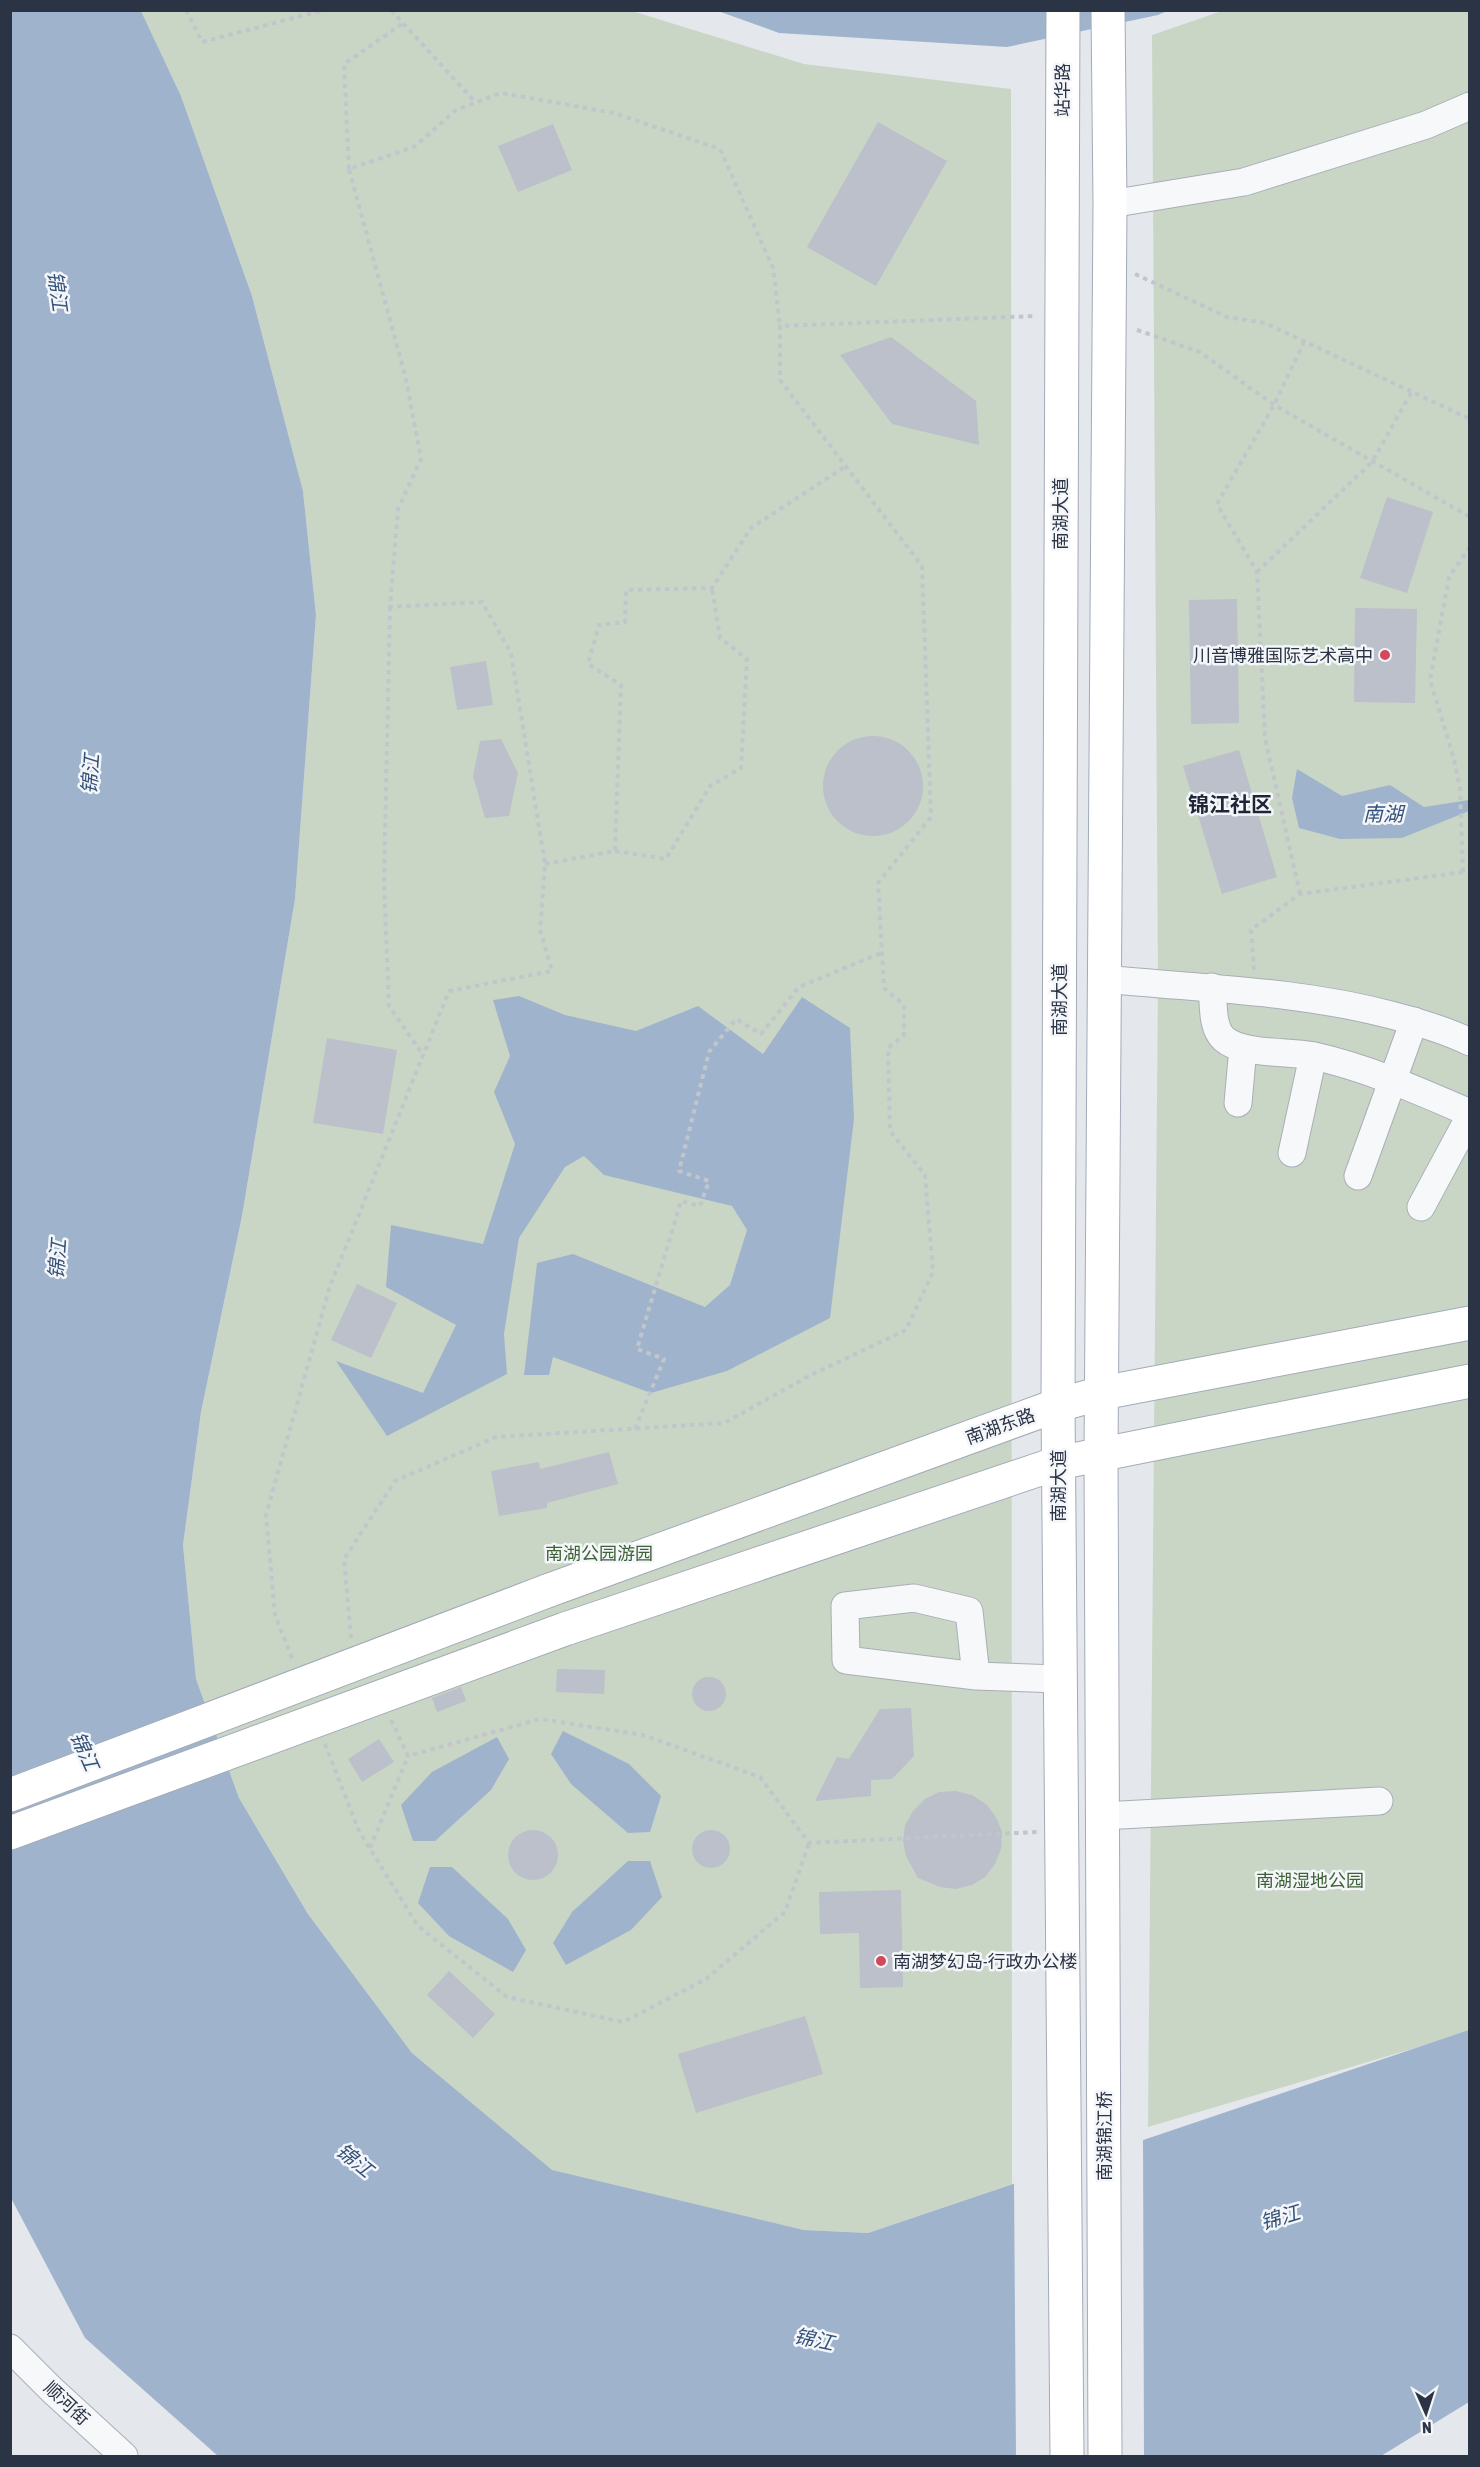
<svg xmlns="http://www.w3.org/2000/svg" width="1480" height="2467" font-family="'Asap Condensed','Noto Sans SC',sans-serif">
<rect width="100%" height="100%" fill="#e4e7ec"/>
<g fill="#c9d6c5">
<path d="M141,11h491l172,53 207,25 1,2095 -144,49 -64,-3 -252,-59 -140,-118 -104,-139 -69,-116 -43,-119 -13,-134 18,-133 41,-196 53,-317 21,-284 -13,-124 -51,-195 -71,-200z"/>
<path d="M1222,11h247v2021l-321,95 10,-1143 -6,-949z"/>
</g>
<g fill="#9fb4cc">
<path d="M11,11h130l40,85 71,200 51,195 13,124 -21,284 -53,317 -41,196 -18,133 13,134 43,119 69,116 104,139 140,117 252,60 64,3 601,-203v372l-88,54h-1163l-133,-118 -74,-140z"/>
<path d="M718,11h449l-9,4 -151,32 -228,-14z"/>
<path d="M1297,769l45,27 48,-11 34,22 45,-7v11l-67,27 -62,1 -41,-11 -7,-30z"/>
<path d="M519,996l46,19 71,16 62,-25 65,48 39,-57 48,31 4,91 -24,199 -103,53 -76,22 -98,-36 -4,18h-25l13,-112 36,-9 132,53 25,-22 17,-55 -15,-24 -128,-31 -20,-19 -19,11 -46,71 -15,96 3,40 -120,62 -51,-75 87,32 33,-68 -70,-38 5,-62 92,19 32,-100 -21,-52 16,-36 -17,-56z"/>
<path d="M563,1731l66,33 32,32 -11,36 -22,1 -57,-49 -20,-30z"/>
<path d="M497,1737l12,22 -18,31 -56,51h-22l-12,-36 31,-33z"/>
<path d="M628,1861h22l12,36 -31,33 -65,35 -13,-22 19,-31z"/>
<path d="M430,1867h22l56,52 18,31 -13,22 -64,-36 -31,-33z"/>
</g>
<path fill="#e4e7ec" d="M1143,2137l1,319h-128l-2,-276z"/>
<g fill="#bbc0ca">
<path d="M878,122l69,39 -71,125 -69,-39z"/>
<path d="M553,124l19,46 -54,22 -20,-46z"/>
<path d="M891,337l85,64 3,44 -87,-21 -52,-69z"/>
<path d="M1387,497l46,15 -26,81 -47,-15z"/>
<path d="M1237,599l2,124 -48,1 -2,-124z"/>
<path d="M1355,608l62,1 -2,94 -61,-1z"/>
<path d="M486,661l7,44 -36,5 -7,-43z"/>
<circle cx="873" cy="786" r="50"/>
<path d="M501,739l17,34 -9,43 -24,2 -12,-42 7,-35z"/>
<path d="M1239,750l38,127 -55,17 -39,-128z"/>
<path d="M327,1038l70,12 -14,84 -70,-11z"/>
<path d="M357,1284l40,19 -26,55 -40,-18z"/>
<path d="M609,1452l9,32 -71,19v5l-48,8 -8,-45 48,-9 1,7z"/>
<path d="M557,1669l48,1 -1,24 -48,-2z"/>
<circle cx="709" cy="1694" r="17"/>
<path d="M461,1687l5,14 -29,11 -5,-14z"/>
<path d="M911,1708l3,48 -22,23 -21,1v16l-56,5 22,-44 12,2 31,-50z"/>
<path d="M379,1739l15,23 -32,20 -14,-23z"/>
<path d="M956,1791l16,4 14,9 10,13 6,15 -1,17 -6,15 -10,13 -13,8 -16,4 -16,-2 -22,-9 -12,-22 -3,-15 2,-16 8,-14 12,-12 14,-7z"/>
<circle cx="711" cy="1849" r="19"/>
<circle cx="533" cy="1855" r="25"/>
<path d="M901,1890l2,97 -43,1 -1,-55 -39,1 -1,-42z"/>
<path d="M449,1971l46,43 -22,24 -46,-43z"/>
<path d="M805,2016l18,58 -127,39 -18,-59z"/>
</g>
<g fill="none" stroke-linecap="round" stroke-linejoin="round">
<defs>
<g id="minor">
<path d="M1110,204l134,-22 182,-57 44,-19"/>
<path d="M1105,979c98,10 190,11 286,36 27,7 54,15 79,27"/>
<path d="M1212,987c2,16 -1,40 12,52 18,16 67,12 90,17 54,12 105,35 156,57"/>
<path d="M1238,1103l5,-55"/>
<path d="M1292,1153l21,-97"/>
<path d="M1358,1176l56,-155"/>
<path d="M1421,1207l49,-91"/>
<path d="M976,1676l-7,-65 -55,-13 -69,8 1,54 130,16 83,3"/>
<path d="M1103,1816l276,-15"/>
<path d="M10,2348l42,42 72,66"/>
</g>
<g id="major">
<path d="M1063,10l-5,1395 9,1051"/>
<path d="M547,1591l511,-186 44,-12 368,-70"/>
<path d="M565,1629l493,-166 412,-82"/>
<path d="M1105,2456l-4,-1002 9,-1250 -2,-194"/>
</g>
</defs>
<use href="#minor" stroke="#a9aeb7" stroke-width="29"/>
<use href="#major" stroke="#a3abb8" stroke-width="35"/>
<g stroke="#c2c5cb" stroke-width="4" stroke-dasharray="4.5 4.5" stroke-linecap="butt">
<path d="M186,10l16,32 122,-32"/>
<path d="M391,10l85,93"/>
<path d="M349,169l-5,-105 58,-40"/>
<path d="M1135,274l92,43 38,6 205,96"/>
<path d="M1137,330l63,22 74,53 196,112"/>
<path d="M1257,572l115,-110 39,-69"/>
<path d="M390,607l-6,276 5,123 34,49"/>
<path d="M615,851l51,8 44,-73 31,-18 6,-109 -27,-21 -8,-50"/>
<path d="M545,864l70,-13 6,-166 -33,-21 11,-39 26,-3 1,-32 86,-2 39,-60 95,-62"/>
<path d="M1463,872l-3,-84 -6,-29 -24,-79 19,-103 21,-30"/>
<path d="M1300,894l-35,-156 -8,-166 -40,-68 57,-99 30,-63"/>
<path d="M1254,970l-3,-40 49,-36 163,-22 7,1"/>
<path d="M635,1429l29,-70 -27,-10 44,-148 19,5 9,-25 -30,-10 30,-119 27,-33 25,15 38,-47 82,-34"/>
<path d="M351,1638l-7,-79 51,-78 101,-44 228,-14 87,-48 95,-45 27,-58 -8,-97 -35,-44 -2,-83 16,-13v-30l-20,-17 -6,-105 53,-66 -9,-251 -142,-186v-54l256,-10"/>
<path d="M292,1658l-17,-43 -9,-100 64,-229 119,-295 103,-20 -12,-41 5,-66 -34,-211 -29,-51 -92,5 8,-98 23,-50 -15,-80 -57,-210 65,-22 42,-37 45,-17 113,20 106,36 53,119 7,58"/>
<path d="M391,1720l17,36 132,-37 103,16 117,42 49,66 228,-11"/>
<path d="M325,1744l34,87 59,95 89,71 116,25 83,-43 79,-67 24,-69"/>
<path d="M370,1848l38,-92"/>
</g>
<use href="#minor" stroke="#f7f8fa" stroke-width="27"/>
<use href="#major" stroke="#fff" stroke-width="33"/>
<defs>
<g id="major-bridge">
<path d="M10,1795l537,-204"/>
<path d="M10,1833l555,-204"/>
</g>
</defs>
<use href="#major-bridge" stroke="#a3abb8" stroke-width="35" stroke-linecap="butt"/>
<use href="#major-bridge" stroke="#fff" stroke-width="33"/>
</g>
<g fill="#d1495b" stroke="#f4f6f9" stroke-width="2">
<circle cx="1385" cy="655" r="6"/>
<circle cx="881" cy="1961" r="6"/>
</g>
<g text-anchor="middle" dominant-baseline="central" stroke-width="5" stroke-linejoin="round" paint-order="stroke">
<g font-size="18" fill="#2b3445" stroke="#f4f6f9">
<text transform="translate(1062 90) rotate(-90)">站华路</text>
<text transform="translate(1060 514) rotate(-90)">南湖大道</text>
<text transform="translate(1059 1000) rotate(-90)">南湖大道</text>
<text transform="translate(1000 1426) rotate(-20)">南湖东路</text>
<text transform="translate(1058 1486) rotate(-90)">南湖大道</text>
<text transform="translate(1104 2136) rotate(-90)">南湖锦江桥</text>
<text transform="translate(67 2403) rotate(43)">顺河街</text>
</g>
<g font-size="18" fill="#2b3445" stroke="#f4f6f9" text-anchor="end">
<text x="1373" y="655">川音博雅国际艺术高中</text>
<text x="893" y="1961" text-anchor="start">南湖梦幻岛-行政办公楼</text>
</g>
<g font-size="18" fill="#3f6138" stroke="#f4f6f9">
<text x="599" y="1553">南湖公园游园</text>
<text x="1310" y="1880">南湖湿地公园</text>
</g>
<g font-size="20" font-style="italic" fill="#34527a" stroke="#f4f6f9">
<text transform="translate(58 291) rotate(82)">锦江</text>
<text transform="translate(90 774) rotate(-86)">锦江</text>
<text x="1383" y="813">南湖</text>
<text transform="translate(57 1259) rotate(-86)">锦江</text>
<text transform="translate(85 1751) rotate(66)">锦江</text>
<text transform="translate(355 2160) rotate(39)">锦江</text>
<text transform="translate(1280 2217) rotate(-17)">锦江</text>
<text transform="translate(814 2339) rotate(12)">锦江</text>
</g>
<g font-size="21" font-weight="bold" fill="#1d2536" stroke="#f4f6f9">
<text x="1230" y="804">锦江社区</text>
</g>
</g>
<rect width="1480" height="2467" fill="none" stroke="#2b3445" stroke-width="24"/>
<g transform="translate(1426 2413) rotate(177)" stroke="#f4f6f9" stroke-width="4.5" paint-order="stroke">
<path d="M0-4.5L10 22L0 15L-10 22Z" fill="#2b3445"/>
<text y="-9" font-size="16" font-weight="bold" text-anchor="middle" fill="#2b3445">N</text>
</g>
</svg>
